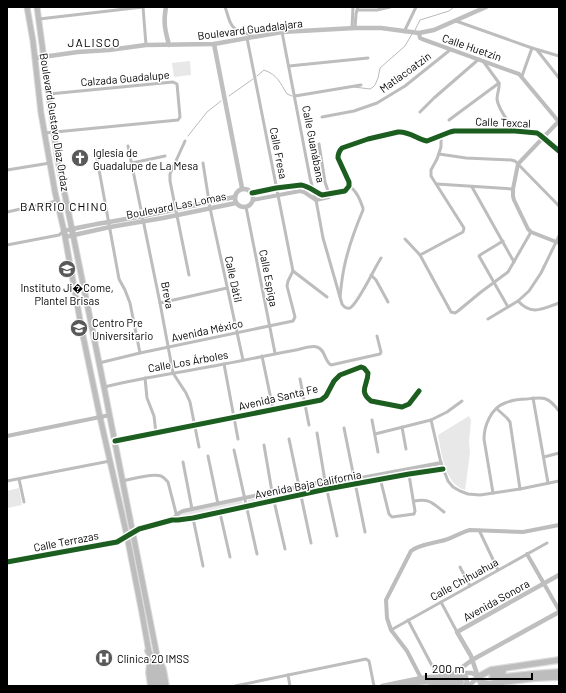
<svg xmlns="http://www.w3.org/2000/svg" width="566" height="693" font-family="Barlow,sans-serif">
<rect width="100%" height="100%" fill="#fff"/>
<g fill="#e8e8e8">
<path d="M190,61l1,14 -17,2 -2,-14z"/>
<path d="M469,416l2,4 -2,22 1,11 -5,37c-21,-7 -23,-36 -27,-55z"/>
<path d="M19,488l3,17 -15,3v-17z"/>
<path d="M297,490l1,4 -50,10v-4z"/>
<path d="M242,500l1,5 -60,13h-4v-2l4,-3z"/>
</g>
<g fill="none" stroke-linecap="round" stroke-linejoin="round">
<g stroke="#bababa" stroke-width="1">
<path d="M415,30l5,-10 29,-9 5,-4"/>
<path d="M257,76l7,-6c14,5 16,13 23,24l5,2"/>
<path d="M354,87l16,2 3,-2 2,-2 3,-7 2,-10 25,-22 7,-12"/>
<path d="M229,96l24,-17"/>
<path d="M188,136l19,-24 14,-11"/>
</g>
<path stroke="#d9d9d9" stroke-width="5.5" stroke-dasharray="5.5 3" stroke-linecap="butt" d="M463,681l30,-3"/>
<defs>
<g id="primary">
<path d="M27,7l6,34 8,72 14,79 9,39 18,100 18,86 27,119 15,77 13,73"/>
<path d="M37,7l20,149 47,231 59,299"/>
</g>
<g id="trunk">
<path d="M148,651c8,9 8,23 11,35"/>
<path d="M158,659l5,10 3,17"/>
<path d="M559,660l-68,10 -13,7 6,6 5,1 46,-6 24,-1"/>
<path d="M150,662l-1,11 2,13"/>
<path d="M492,674l11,-2"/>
<path d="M493,678l39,-4 27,-2"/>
<path d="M398,686l21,-4 42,-4"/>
<path d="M431,686l30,-4"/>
</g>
</defs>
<use href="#primary" stroke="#dbdbdb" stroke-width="7"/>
<use href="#trunk" stroke="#dbdbdb" stroke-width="8"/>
<g stroke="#bdbdbd" stroke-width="3">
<path d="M143,7l3,38"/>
<path d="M225,7c3,7 4,19 12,23 6,3 12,3 18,7"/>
<path d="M357,10h20l13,-3"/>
<path d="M39,19l104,-12"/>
<path d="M456,21l76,27 27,8"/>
<path d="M352,28l1,-21"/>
<path d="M355,28l1,-14 2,-7"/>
<path d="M282,32l28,146 6,22 7,38 19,66c2,3 4,5 8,4 8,-4 25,-41 31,-50"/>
<path d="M404,32l12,-25"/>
<path d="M247,38l46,233"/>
<path d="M537,50l22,28"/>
<path d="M483,61l16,22c1,5 -2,10 -2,16 1,10 12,24 18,32"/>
<path d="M289,66l79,-8"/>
<path d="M522,76l10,-28"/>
<path d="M295,96l66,-11"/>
<path d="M420,112l14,-14 45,-39"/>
<path d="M322,117l32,-6 23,-8 28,-17 45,-36"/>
<path d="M449,120l50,-37"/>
<path d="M45,133l133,-13 2,-3 -3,-33 -4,-2 -124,12"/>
<path d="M185,141l-15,33v7l19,94"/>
<path d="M319,144l6,38 4,12"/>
<path d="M128,146l32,157 13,70 13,20 4,9 9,45"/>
<path d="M96,153l23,126 6,11 5,13 10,50"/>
<path d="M439,154l27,4 45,2 4,1 44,45"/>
<path d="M132,163l33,-7"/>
<path d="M203,163l7,45 33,152"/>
<path d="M7,170l43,-7"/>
<path d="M437,184l76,5"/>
<path d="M472,187l42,75"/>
<path d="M246,207l29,146"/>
<path d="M7,212l50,-11"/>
<path d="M405,239l15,16 31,57 4,1 3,-2 23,-19 27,-20 23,-40"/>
<path d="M503,241l-23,14 -1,1 29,51"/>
<path d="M7,245l52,-10 5,-4"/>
<path d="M420,255l43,-23 1,-4 -33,-52v-6l6,-11 4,-12v-11"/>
<path d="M293,271l34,26"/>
<path d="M371,275l5,5 12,22"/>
<path d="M340,297c1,-10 2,-19 4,-29 4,-20 11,-39 19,-58v-2c-3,-8 -6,-17 -14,-22v-4l-11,-24c0,-4 0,-6 3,-9 5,-5 55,-19 63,-18 8,2 15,8 23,10l23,-9 4,-1h61l22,2 3,2 19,16"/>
<path d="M518,301c14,15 24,8 41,2"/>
<path d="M160,303l67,-15"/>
<path d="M488,319l30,-18 11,-10 12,-18 18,-37"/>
<path d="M262,356l11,53"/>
<path d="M99,363l41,-10 153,-32 2,-4 -8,-31 1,-5 5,-10"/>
<path d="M224,364l14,75"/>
<path d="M145,378l2,20 7,18 2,17"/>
<path d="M300,379l9,46"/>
<path d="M104,387c40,-10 80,-15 120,-23 24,-4 48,-10 72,-14 6,-1 15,-5 21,-3 9,3 7,14 14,18l49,-11 1,-2 -4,-16"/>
<path d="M533,398l15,85"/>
<path d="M497,409l10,9 3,4 10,67"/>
<path d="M372,420l6,32"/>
<path d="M431,420l10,43 7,18 5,6 7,4 8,3 12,1 40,-6 39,-8"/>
<path d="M402,427l4,22"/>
<path d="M344,428l21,104"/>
<path d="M317,433l8,48 12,55"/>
<path d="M375,434l56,-14 16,-8 15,-11"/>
<path d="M289,439l22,104"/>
<path d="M115,441l206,-41 5,-4 8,-15 6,-6 21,-8 3,1 4,5c0,12 -10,18 3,28l31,6 7,-3 10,-13"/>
<path d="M264,445l8,47"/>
<path d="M234,450l23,104"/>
<path d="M208,456l10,48"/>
<path d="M544,457l15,-4"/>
<path d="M183,462l9,47"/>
<path d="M380,478l9,36 3,3 22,-3 1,-3 -7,-42"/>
<path d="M19,479l5,23"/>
<path d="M7,481l103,-20"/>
<path d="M122,481c9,-2 31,-8 39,-5 3,1 5,4 7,6l9,35"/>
<path d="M493,493l-9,-54c0,-13 7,-31 21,-36 7,-3 14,-4 22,-4 16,-2 21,-3 32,12"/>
<path d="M274,501l11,48"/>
<path d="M414,501c16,-3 18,2 30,11"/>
<path d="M220,513l10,44"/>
<path d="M193,518l10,48"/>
<path d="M479,530l19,40"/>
<path d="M460,567l10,19"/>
<path d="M441,602l16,30"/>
<path d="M408,620l30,57"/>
<path d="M391,630l156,-87"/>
<path d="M288,675l2,11"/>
<path d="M235,686l131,-27 3,2 5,25"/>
</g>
<g stroke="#bdbdbd" stroke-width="4">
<path d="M419,33l1,5 2,1 97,35 40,48"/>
<path d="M558,122l-40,42 -5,25v7l1,4 14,29 3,3 28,11"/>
<path d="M252,193l24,-5 25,-3c9,1 15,10 24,10l20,-4 4,-5"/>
<path d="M253,200l47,-9 4,1 12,8 13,-3"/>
<path d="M7,436l103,-21"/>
<path d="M172,520l7,-7 4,-2 142,-30 36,-3 80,-15"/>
<path d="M527,554l32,56"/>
<path d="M7,562l110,-20 22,-13 33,-9h6l15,-2 134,-29 82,-15 34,-5"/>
<path d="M421,678l-14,-27 -16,-21 -4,-12 -1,-18 25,-49c8,-7 26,-8 37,-12 8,-3 14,-7 22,-9l53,2 36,-7"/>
</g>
<g stroke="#bfbfbf" stroke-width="4.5">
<path d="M166,7c-3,15 -1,23 3,38"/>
<path d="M214,44l28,144"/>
<path d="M35,58l43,-6 31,-2 37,-5 68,-1 68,-12 73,-4h26l38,5 15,-3 52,-23"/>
<circle cx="244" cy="198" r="9"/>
<path d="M64,231c26,-7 53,-10 79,-15 31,-6 61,-13 92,-19"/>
<path d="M65,237l45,-10 53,-9 73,-15"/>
<path d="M460,674l6,3 1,5 -2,4"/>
<path d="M452,675l20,-15 87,-48"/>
<path d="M382,686l39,-8 44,-5h7l6,4"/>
<path d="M468,686l5,-4 5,-5"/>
<path d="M481,686l-10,-30 -14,-24 102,-57"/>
</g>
<use href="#primary" stroke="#bdbdbd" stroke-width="5"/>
<use href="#trunk" stroke="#bdbdbd" stroke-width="5.5"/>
<defs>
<g id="cycleway">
<path d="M252,193l24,-5 25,-3c8,1 14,7 21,10l23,-4 4,-5v-4l-11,-24c0,-5 1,-7 4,-10l26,-9 30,-7c11,-1 19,7 29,9l23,-9 4,-1h61l22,2 3,2 19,16"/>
<path d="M115,441l206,-41 5,-4 8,-15 6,-6 21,-8 3,1 4,5c0,12 -10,18 3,28l31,6 7,-3 10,-13"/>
<path d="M7,562l110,-20 22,-13 33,-9h6l15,-2 134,-29 82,-15 34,-5"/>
</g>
</defs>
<use href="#cycleway" stroke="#fff" stroke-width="8"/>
<use href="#cycleway" stroke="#1b5e20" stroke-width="5"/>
</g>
<defs>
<symbol id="church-disc" viewBox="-11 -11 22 22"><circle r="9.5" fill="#595959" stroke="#fff"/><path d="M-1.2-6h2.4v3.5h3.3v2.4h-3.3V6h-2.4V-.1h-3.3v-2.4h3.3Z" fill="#fff"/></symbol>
<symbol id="university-disc" viewBox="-11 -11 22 22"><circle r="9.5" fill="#595959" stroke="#fff"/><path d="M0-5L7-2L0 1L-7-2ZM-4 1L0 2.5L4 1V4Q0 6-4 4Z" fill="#fff"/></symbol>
<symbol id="hospital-disc" viewBox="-11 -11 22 22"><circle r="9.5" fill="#595959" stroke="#fff"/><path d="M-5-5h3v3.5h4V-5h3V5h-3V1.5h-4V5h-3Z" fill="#fff"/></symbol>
</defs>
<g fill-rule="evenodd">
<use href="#church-disc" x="70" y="148" width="20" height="20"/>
<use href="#university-disc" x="57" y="259" width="20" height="20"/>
<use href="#university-disc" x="69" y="318" width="20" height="20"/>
<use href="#hospital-disc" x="94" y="648" width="20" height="20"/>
</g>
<g text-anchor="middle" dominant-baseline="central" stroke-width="3" stroke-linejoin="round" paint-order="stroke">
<g font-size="11" fill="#000" stroke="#fff">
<text transform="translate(250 29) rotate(-7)">Boulevard Guadalajara</text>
<text transform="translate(472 47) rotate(19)">Calle Huetzin</text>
<text transform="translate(405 72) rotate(-36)">Matlacoatzin</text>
<text transform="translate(125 78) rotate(-5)">Calzada Guadalupe</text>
<text transform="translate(55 122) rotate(81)">Boulevard Gustavo Díaz Ordaz</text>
<text transform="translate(503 122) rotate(2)">Calle Texcal</text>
<text transform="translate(314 144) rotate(79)">Calle Guanábana</text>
<text transform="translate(279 153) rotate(79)">Calle Fresa</text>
<text transform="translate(176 205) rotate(-11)">Boulevard Las Lomas</text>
<text transform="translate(269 278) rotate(79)">Calle Espiga</text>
<text transform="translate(234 279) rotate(78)">Calle Dátil</text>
<text transform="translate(168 295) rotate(79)">Breva</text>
<text transform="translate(207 330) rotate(-12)">Avenida México</text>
<text transform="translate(188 361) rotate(-10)">Calle Los Árboles</text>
<text transform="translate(278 397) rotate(-13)">Avenida Santa Fe</text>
<text transform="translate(308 484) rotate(-11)">Avenida Baja California</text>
<text transform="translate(66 541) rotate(-11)">Calle Terrazas</text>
<text transform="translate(464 579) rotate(-29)">Calle Chihuahua</text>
<text transform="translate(496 600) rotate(-29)">Avenida Sonora</text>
</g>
<g font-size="11" fill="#000" stroke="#fff" text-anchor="start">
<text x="93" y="152">Iglesia de<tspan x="93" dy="13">Guadalupe de La Mesa</tspan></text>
<text x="67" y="287" text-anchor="middle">Instituto Ji�Come,<tspan x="67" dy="13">Plantel Brisas</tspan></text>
<text x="92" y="322">Centro Pre<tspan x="92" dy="13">Universitario</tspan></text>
<text x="117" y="658">Clinica 20 IMSS</text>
</g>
<g font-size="12" letter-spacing="1" fill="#000" stroke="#fff">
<text x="94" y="42">JALISCO</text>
<text x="64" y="206">BARRIO CHINO</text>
</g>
</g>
<rect width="566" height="693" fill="none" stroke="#000000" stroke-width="16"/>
<path d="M426 673v6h106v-6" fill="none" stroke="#000000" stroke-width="2"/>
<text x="432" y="673" font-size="12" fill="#000000" stroke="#ffffff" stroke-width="3" paint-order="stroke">200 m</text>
</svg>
